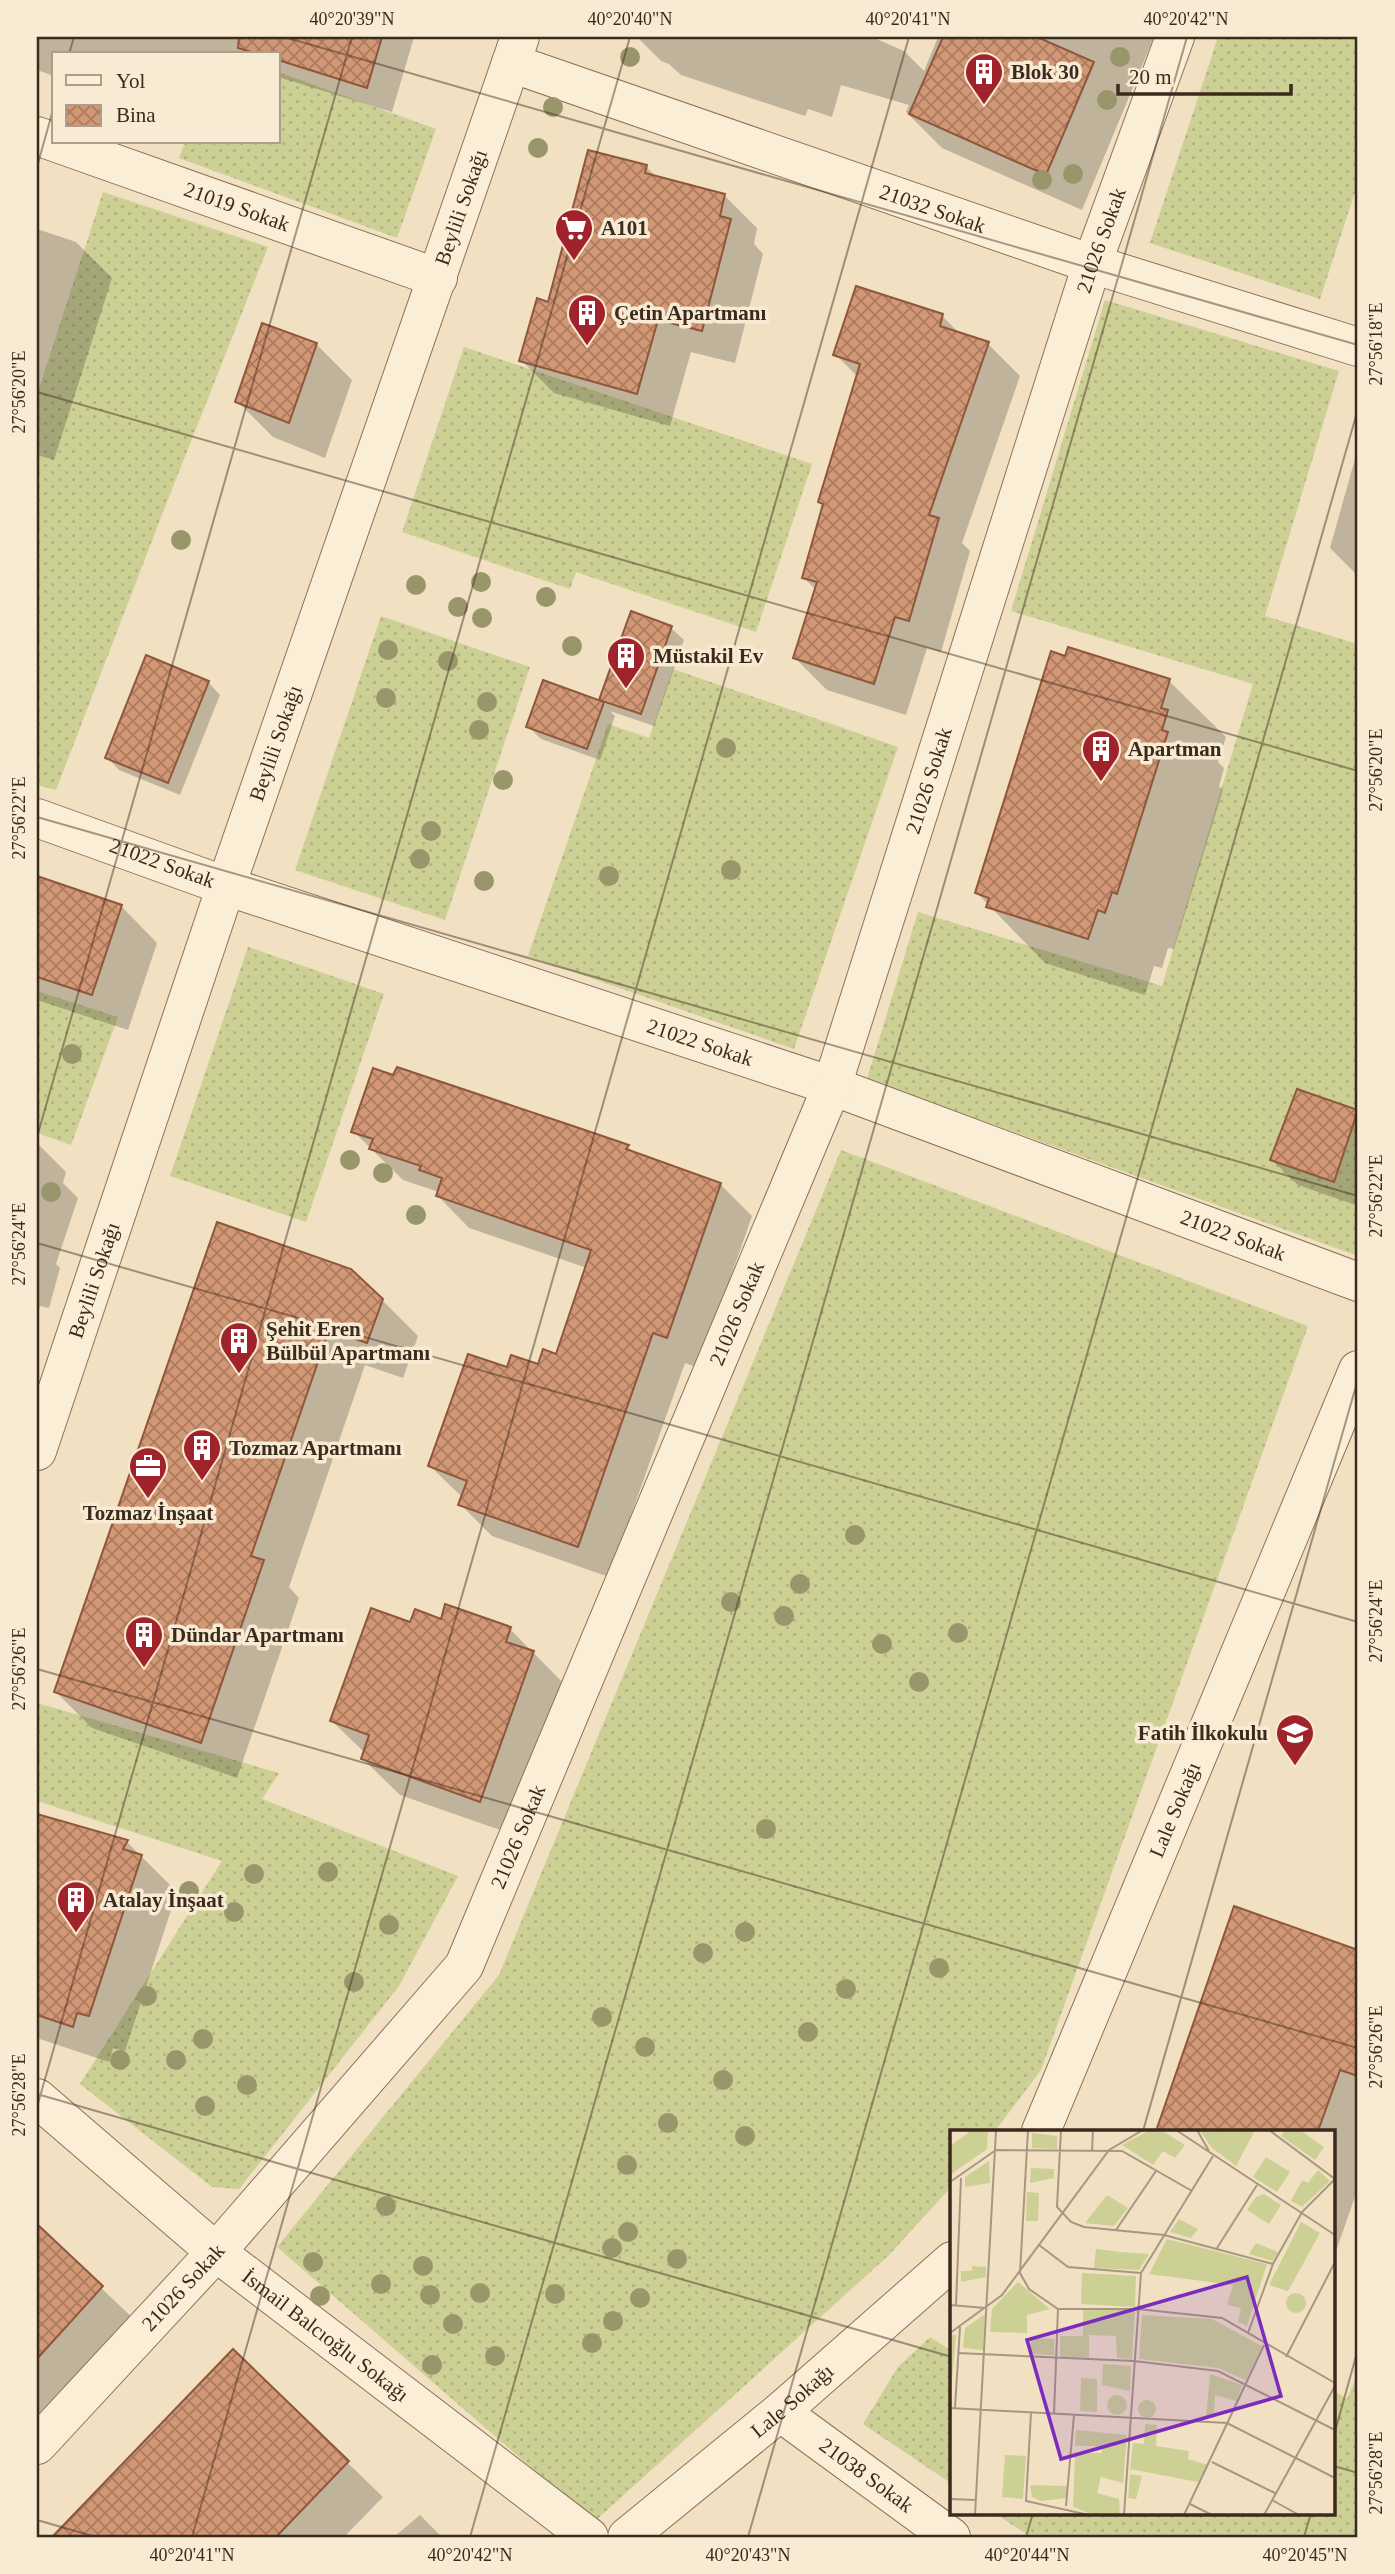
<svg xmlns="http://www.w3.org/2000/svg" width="1395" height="2574" font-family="Georgia,serif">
<defs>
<pattern id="grass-dots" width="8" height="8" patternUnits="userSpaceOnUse" patternTransform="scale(1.75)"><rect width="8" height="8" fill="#cdd095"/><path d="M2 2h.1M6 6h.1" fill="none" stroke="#b1b380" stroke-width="1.8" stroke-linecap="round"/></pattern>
<pattern id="building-cross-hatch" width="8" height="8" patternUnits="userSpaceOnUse" patternTransform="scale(1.75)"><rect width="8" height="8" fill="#d29775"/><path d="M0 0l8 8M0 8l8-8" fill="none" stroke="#ac7b5f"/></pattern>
</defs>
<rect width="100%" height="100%" fill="#f1e0c2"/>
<g fill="url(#grass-dots)">
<path d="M1218,37h140v146l-38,116 -170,-56z"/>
<path d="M278,72l158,57 -39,109 -218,-80 6,-16h93z"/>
<path d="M103,192l165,55 -103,260 -109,283 -19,-5v-390z"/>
<path d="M1105,300l234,71 -74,245 93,28v612l-491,-177 51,-167 244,74 91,-302 -242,-73z"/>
<path d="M464,347l348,117 -56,168 -180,-60 -6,17 -168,-57z"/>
<path d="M381,616l149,51 -85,253 -150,-50z"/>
<path d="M673,669l225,78 -104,302 -266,-93 80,-232 41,14z"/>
<path d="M248,947l136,47 -78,228 -136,-46z"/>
<path d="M37,991l81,26 -47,128 -34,-12z"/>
<path d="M841,1150l467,176 -267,744 -46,61h-43v55l-63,69 -295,267 -317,-275 222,-272z"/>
<path d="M37,1703l242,70 -17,26 196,77 -59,110 -160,203 -27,-2 -132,-103 142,-223 -185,-60z"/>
<path d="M930,2337l22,14v133l-89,-60 35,-57z"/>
<path d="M1358,2373v164h-327l-37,-24h340v-122l13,8z"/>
</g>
<g fill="#0003">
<path d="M37,37h377l-22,75 -114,-35v-23h-224v22l-17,-6z"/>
<path d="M637,37h235l32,14 20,20 14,-34h216l-72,173 -140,-62 -36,-36 3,-7 -68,-20 -9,32 -24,-8 -3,7 -124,-41 -12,-11 -8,-3z"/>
<path d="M646,167l11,10 67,18 33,33 -3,16 9,10 -28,109 -44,-11 -21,74 -116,-33 -33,-33 28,-56z"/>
<path d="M37,229l39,13 36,36 -58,182 -17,-5z"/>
<path d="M942,316l19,19 27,9 32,32 -58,167 8,8 -29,101 -14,-4 -21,67 -79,-25 -32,-32 21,-68 -12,-12 21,-72 -5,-4 38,-125 -23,-23z"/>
<path d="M316,344l36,36 -27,78 -52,-21 -36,-36z"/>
<path d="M1358,448v128l-28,-28z"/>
<path d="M671,628l13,12 -30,86 -44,-15 5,5 -15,44 -59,-21 -13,-13 16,-44 62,22 -5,-5z"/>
<path d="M1169,681l57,56 -8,25 6,6 -5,18 4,4 -49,159 -6,-1 -6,20 -8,-2 -9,29 -100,-32 -68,-70z"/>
<path d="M208,682l12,13 -40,100 -61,-25 -12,-13z"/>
<path d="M37,879l84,27 36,37 -29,87 -91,-30z"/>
<path d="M1298,1092l60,20v94l-60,-21 -26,-25z"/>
<path d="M353,1131l275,16 7,7 85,30 32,32 -53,152 -14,-5 -76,214 -117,-41 -32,-32 3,-6 -33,-32 78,-97 31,-3 18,-10 30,-88 -118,-40 -31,-32 1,-4 -36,-12z"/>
<path d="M37,1143l29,29 -3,11 15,15 -22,66 4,4 -11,40 -9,-2 -3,9z"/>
<path d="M218,1224l164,76 36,36 -15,42 -38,-13 -76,222 10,11 -62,180 -145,-50 -36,-36z"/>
<path d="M446,1606l64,23 59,60 -52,147 -117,-41 -37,-36 2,-6 -33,-32 79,-97 31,-3z"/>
<path d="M58,1822l69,20 50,50 -52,159 -12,-3 -4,14 -72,-24v-209z"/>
<path d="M1235,1909l123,43v236l-24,69v-126h-176z"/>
<path d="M37,2227l101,96 -101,111z"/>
<path d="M233,2352l150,145 -39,40h-289z"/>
<path d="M420,2515l22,22h-48z"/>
</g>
<g fill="url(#building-cross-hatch)" stroke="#8e573c" stroke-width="2">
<path d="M239,37h143l-15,51 -89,-28v-6h-20l-20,-6z"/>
<path d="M943,37h94l57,25 -48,113 -137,-61z"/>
<path d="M588,150l59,15 -2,8 80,21 -5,22 11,3 -29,112 -44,-11 -21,74 -118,-33 18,-63 11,4z"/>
<path d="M856,286l87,28 -3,12 49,16 -60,173 10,3 -30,103 -14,-4 -21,67 -81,-26 24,-76 -15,-4 21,-74 -5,-2 42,-138 -27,-9z"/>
<path d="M262,323l55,20 -28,80 -54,-21z"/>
<path d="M631,611l41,15 -31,88 -42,-14z"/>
<path d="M1068,647l102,32 -9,29 7,2 -6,20 6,2 -51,162 -5,-2 -7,21 -7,-3 -10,29 -102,-32 3,-9 -14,-5 76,-242 14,5z"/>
<path d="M146,655l63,26 -41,102 -63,-25z"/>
<path d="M543,680l61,22 -17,47 -61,-22z"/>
<path d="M37,876l85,29 -30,90 -55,-18z"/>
<path d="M397,1067l176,59 56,19 -3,4 95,34 -54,155 -14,-5 -75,214 -120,-42 9,-24 -39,-15 40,-112 39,13 4,-12 27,9 5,-15 13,5 35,-104 -155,-54 6,-18 -23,-8 2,-4 -52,-17 4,-10 -22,-7 22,-64 20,7z"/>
<path d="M1297,1089l61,21 -24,72 -64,-22z"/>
<path d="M217,1222l134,47 32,30 -16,44 -38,-13 -78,226 13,4 -63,183 -147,-51z"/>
<path d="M445,1604l66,23 -5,15 28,9 -54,151 -119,-43 8,-24 -39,-14 41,-113 39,14 5,-13 26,10z"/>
<path d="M37,1814l91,26 -5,9 19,6 -53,161 -12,-3 -4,14 -36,-12z"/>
<path d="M1234,1906l124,44v126l-18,-6 -22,61h-162z"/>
<path d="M37,2224l66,62 -66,73z"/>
<path d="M233,2349l116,112 -73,76h-224z"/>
</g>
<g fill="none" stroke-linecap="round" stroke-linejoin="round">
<defs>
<g id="minor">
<path id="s1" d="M511,63l581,201 266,83"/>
<path id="s2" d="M37,136l401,142"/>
<path id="s3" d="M37,818l189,68 606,200 526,196"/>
<path id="s4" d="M37,1451l189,-565 294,-849"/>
<path id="s5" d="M37,2098l179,154 373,285"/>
<path id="s6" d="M1041,2131l317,-761"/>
<path id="s7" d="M780,2412l171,125"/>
<path id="s8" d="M37,2445l179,-193 248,-286 368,-880 260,-822 83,-227"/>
<path id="s9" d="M627,2537l153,-125 172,-151"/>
</g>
</defs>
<use href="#minor" stroke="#8d7158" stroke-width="40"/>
<use href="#minor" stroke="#fbeed6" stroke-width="38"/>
</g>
<g fill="#98966a">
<circle cx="630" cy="57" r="10"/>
<circle cx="1120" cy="57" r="10"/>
<circle cx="1107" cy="100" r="10"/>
<circle cx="553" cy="107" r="10"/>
<circle cx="538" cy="148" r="10"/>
<circle cx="1073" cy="174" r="10"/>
<circle cx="1042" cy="180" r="10"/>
<circle cx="181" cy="540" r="10"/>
<circle cx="481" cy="582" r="10"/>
<circle cx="416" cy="585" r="10"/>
<circle cx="546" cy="597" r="10"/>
<circle cx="458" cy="607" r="10"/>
<circle cx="482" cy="618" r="10"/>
<circle cx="572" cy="646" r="10"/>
<circle cx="388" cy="650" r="10"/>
<circle cx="448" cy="661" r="10"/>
<circle cx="386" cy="698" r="10"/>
<circle cx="487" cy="702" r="10"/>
<circle cx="479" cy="730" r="10"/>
<circle cx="726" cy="748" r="10"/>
<circle cx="503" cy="780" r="10"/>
<circle cx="431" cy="831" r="10"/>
<circle cx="420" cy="859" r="10"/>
<circle cx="731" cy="870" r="10"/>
<circle cx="609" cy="876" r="10"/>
<circle cx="484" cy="881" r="10"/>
<circle cx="72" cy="1054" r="10"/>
<circle cx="350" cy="1160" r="10"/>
<circle cx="383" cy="1173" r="10"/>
<circle cx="51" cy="1192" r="10"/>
<circle cx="416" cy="1215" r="10"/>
<circle cx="855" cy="1535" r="10"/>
<circle cx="800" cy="1584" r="10"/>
<circle cx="731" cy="1602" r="10"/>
<circle cx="784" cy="1616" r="10"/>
<circle cx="958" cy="1633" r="10"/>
<circle cx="882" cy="1644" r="10"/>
<circle cx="919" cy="1682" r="10"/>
<circle cx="766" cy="1829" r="10"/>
<circle cx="328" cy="1872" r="10"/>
<circle cx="254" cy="1874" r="10"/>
<circle cx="189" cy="1891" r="10"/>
<circle cx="234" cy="1912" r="10"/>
<circle cx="389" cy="1925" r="10"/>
<circle cx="745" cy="1932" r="10"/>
<circle cx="703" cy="1953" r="10"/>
<circle cx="939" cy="1968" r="10"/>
<circle cx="354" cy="1982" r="10"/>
<circle cx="846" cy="1989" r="10"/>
<circle cx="147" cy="1996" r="10"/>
<circle cx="602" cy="2017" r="10"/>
<circle cx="808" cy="2032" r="10"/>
<circle cx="203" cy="2039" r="10"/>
<circle cx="645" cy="2047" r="10"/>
<circle cx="120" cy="2060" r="10"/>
<circle cx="176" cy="2060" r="10"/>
<circle cx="723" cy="2080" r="10"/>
<circle cx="247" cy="2085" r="10"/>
<circle cx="205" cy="2106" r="10"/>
<circle cx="668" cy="2123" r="10"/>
<circle cx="745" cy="2136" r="10"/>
<circle cx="627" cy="2165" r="10"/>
<circle cx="386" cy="2206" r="10"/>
<circle cx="628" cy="2232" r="10"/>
<circle cx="612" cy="2248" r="10"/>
<circle cx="677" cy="2259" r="10"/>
<circle cx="313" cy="2262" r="10"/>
<circle cx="423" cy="2266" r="10"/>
<circle cx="381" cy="2284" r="10"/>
<circle cx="480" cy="2293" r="10"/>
<circle cx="555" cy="2294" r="10"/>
<circle cx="430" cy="2295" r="10"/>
<circle cx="320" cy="2296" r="10"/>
<circle cx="640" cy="2298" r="10"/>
<circle cx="613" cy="2321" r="10"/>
<circle cx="453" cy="2324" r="10"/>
<circle cx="592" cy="2343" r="10"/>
<circle cx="495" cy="2356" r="10"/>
<circle cx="432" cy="2365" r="10"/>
</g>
<path fill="none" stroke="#3b2a1d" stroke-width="2" stroke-opacity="0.45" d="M284,37l1074,308M69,54l5,-17M37,167l17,-61M37,392l1321,379M37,817l1321,379M37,1137l315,-1100M37,1243l1321,379M37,1669l1321,379M37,2094l915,263M37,2107l593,-2070M1143,2131l215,-752M1334,2435l24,-86M1334,2466l24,7M37,2520l59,17M192,2537l717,-2500M470,2537l717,-2500M748,2537l610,-2128M1026,2537l7,-24M1304,2537l7,-24"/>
<defs>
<symbol id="building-pin" viewBox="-11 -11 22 30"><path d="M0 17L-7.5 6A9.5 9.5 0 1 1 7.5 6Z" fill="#a0232b" stroke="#f8ebd3"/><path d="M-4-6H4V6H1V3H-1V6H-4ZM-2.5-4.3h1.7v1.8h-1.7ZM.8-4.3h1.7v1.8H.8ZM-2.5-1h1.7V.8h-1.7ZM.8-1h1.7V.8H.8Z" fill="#fff"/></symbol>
<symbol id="supermarket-pin" viewBox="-11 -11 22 30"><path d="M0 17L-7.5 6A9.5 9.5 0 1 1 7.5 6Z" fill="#a0232b" stroke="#f8ebd3"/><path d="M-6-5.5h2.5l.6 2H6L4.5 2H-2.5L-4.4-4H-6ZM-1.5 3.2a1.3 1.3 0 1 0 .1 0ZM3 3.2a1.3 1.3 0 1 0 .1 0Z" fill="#fff"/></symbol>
<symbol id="office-pin" viewBox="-11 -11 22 30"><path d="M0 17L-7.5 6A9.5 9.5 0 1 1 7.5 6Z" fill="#a0232b" stroke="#f8ebd3"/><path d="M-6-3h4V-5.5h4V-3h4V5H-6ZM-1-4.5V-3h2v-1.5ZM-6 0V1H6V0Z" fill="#fff"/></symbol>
<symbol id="school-pin" viewBox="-11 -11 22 30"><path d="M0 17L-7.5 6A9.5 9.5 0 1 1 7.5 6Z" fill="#a0232b" stroke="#f8ebd3"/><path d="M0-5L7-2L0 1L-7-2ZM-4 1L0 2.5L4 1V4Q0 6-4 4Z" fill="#fff"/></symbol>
</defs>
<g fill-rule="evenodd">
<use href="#building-pin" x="962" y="50" width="44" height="60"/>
<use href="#supermarket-pin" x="552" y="206" width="44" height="60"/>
<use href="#building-pin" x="565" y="291" width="44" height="60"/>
<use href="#building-pin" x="604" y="634" width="44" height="60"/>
<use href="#building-pin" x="1079" y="727" width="44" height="60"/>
<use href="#building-pin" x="217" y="1319" width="44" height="60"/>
<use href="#building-pin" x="180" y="1426" width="44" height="60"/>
<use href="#office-pin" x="126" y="1444" width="44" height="60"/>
<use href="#building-pin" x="122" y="1613" width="44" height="60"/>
<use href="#school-pin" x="1273" y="1711" width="44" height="60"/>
<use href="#building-pin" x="54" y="1878" width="44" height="60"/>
</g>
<g text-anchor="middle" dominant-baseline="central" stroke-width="7" stroke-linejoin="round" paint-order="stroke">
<g font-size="21" font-weight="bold" fill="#3b2a1d" stroke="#f8ebd3" text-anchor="start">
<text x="1011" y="72">Blok 30</text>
<text x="601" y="228">A101</text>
<text x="614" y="313">Çetin Apartmanı</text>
<text x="653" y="656">Müstakil Ev</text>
<text x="1128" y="749">Apartman</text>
<text x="266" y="1329">Şehit Eren<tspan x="266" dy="24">Bülbül Apartmanı</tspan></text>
<text x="229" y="1448">Tozmaz Apartmanı</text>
<text x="148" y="1513" text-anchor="middle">Tozmaz İnşaat</text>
<text x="171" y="1635">Dündar Apartmanı</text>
<text x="1268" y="1733" text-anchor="end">Fatih İlkokulu</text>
<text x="103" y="1900">Atalay İnşaat</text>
</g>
<g font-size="21" fill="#3b2a1d" stroke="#f8ebd3">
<text stroke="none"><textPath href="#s2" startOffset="212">21019 Sokak</textPath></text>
<text stroke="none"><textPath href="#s4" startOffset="1314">Beylili Sokağı</textPath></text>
<text stroke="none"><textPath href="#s1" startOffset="446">21032 Sokak</textPath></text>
<text stroke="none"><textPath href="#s8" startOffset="2483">21026 Sokak</textPath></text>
<text stroke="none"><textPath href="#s4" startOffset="747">Beylili Sokağı</textPath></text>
<text stroke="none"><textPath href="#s8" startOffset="1916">21026 Sokak</textPath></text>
<text stroke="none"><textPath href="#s3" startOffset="133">21022 Sokak</textPath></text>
<text stroke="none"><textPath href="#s3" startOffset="700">21022 Sokak</textPath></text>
<text stroke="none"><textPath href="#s3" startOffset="1267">21022 Sokak</textPath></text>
<text stroke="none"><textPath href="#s4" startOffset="180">Beylili Sokağı</textPath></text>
<text stroke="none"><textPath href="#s8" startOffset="1349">21026 Sokak</textPath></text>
<text stroke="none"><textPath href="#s6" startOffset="348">Lale Sokağı</textPath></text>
<text stroke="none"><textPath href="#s8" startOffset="782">21026 Sokak</textPath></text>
<text stroke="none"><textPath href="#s8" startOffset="215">21026 Sokak</textPath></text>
<text stroke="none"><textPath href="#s5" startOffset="374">İsmail Balcıoğlu Sokağı</textPath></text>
<text stroke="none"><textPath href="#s9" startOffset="214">Lale Sokağı</textPath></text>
<text stroke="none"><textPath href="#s7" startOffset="107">21038 Sokak</textPath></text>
</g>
</g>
<g transform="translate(950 2130)">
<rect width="385" height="385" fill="#f1e0c2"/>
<path d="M22,0h16l-1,19 -37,26v-29zM200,0h11l24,15 -10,13 -12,-7 -10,14 -31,-20zM250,0h55l-19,36 -25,-19zM335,0h15l24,17 -9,13 -34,-24zM82,3l25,3v13l-25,-1zM316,27l24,15 -13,20 -24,-15zM39,31l1,22 -25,4v-10zM81,38l23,1v9l-24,5zM368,40l12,11 -28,26 -11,-6 11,-21 6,3zM77,62l12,1 -1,28h-12zM314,64l17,11 -12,19 -22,-14 9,-13zM157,65l21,13 -14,18 -29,-3zM229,89l19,10 -7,9 -21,-6zM351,92l19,11 -32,58 -19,-6zM217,109l100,25 -20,62 -9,-4 3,-14 -14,-3 6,-20 -84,-11zM306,113l22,9 -5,9 -24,-7zM146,119l25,3 28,2 -10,16 -45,-2zM22,136l14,1v10l-25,5v-11h11zM132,143l54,3 -1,31 -54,-3zM68,152l32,27 -23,6v18l-37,-1 2,-23zM336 173a10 10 0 1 1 20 0a10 10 0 1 1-20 0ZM133,179l52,1 -3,49 -15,-1 -1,-22 -27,-1v23l-29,-1v-21h23zM35,184l-2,36 -20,-2 2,-20zM192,185l70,4 50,27 -16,34 -28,-12 -79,-9zM2,205h4l-6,69v-68zM81,208l23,1v16l-24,-1zM153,234l28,2 -1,25 -28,-6zM260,244l32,11 -5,16 -22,-6 -1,23h-8zM131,248l16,1v33l-17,-1zM157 275a10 10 0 1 1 20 0a10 10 0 1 1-20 0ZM188 279a9 9 0 1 1 18 0a9 9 0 1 1-18 0ZM195,294l12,1 -1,21 33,5 -1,8 20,6 -10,17 -68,-13 3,-26 11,1zM126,300l51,5 -4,48 -22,-6 -4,16 22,6 1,16h-27l-20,-8 2,-54h27v-7h-27zM55,325l21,1 -3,43 -21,-2zM180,344l12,2 -6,23 -8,-1zM80,355l38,1 -1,12 -26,3 -9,-4z" fill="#cdd095"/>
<path fill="none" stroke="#a89780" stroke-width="2" d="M78,0l-8,143 9,16 29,20h80l84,9 113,65M111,0l-4,77 14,15 13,5 80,8 109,29M226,0l159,105M247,0l12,21M319,0l66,49M46,20l126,1 70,40M142,22l1,-22M0,52l46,-32M166,100l40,-59M89,115l29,22 73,6M267,118l40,-63M0,175l35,3M6,175l5,-127M0,203l52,-38 107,-145 34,-20M298,203l25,-69 29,-52 33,-33M8,223l176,8 84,10 117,59M336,227l49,-95M0,278l277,15 108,55M5,278l5,-81M81,283l-5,88 63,14M104,284l4,-105M262,332l63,31M0,369l26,1M322,370l27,15M240,374l22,11M116,376l8,-91M25,385l21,-385M174,385l17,-242 72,-117M234,385l80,-170M314,385l71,-129"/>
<path fill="#7b2cbf" fill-opacity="0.15" stroke="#7b2cbf" stroke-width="3.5" d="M297,147l34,119 -220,63 -34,-119z"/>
<rect width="385" height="385" fill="none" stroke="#3b2a1d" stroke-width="3.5"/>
</g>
<rect width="1395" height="2574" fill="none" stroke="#f8ebd3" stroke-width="77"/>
<rect x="52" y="52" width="228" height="91" fill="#f8ebd3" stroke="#ac9e8a" stroke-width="2"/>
<rect x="66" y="75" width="35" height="10" fill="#fbeed6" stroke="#ac9e8a" stroke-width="2"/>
<text x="116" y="88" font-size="21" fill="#3b2a1d">Yol</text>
<rect x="66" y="105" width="35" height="21" fill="url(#building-cross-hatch)" stroke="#ac9e8a" stroke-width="2"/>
<text x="116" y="122" font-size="21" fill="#3b2a1d">Bina</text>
<path d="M1118 84v10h173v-10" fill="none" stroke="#3b2a1d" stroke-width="3.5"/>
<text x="1129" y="84" font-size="21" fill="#3b2a1d" stroke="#f8ebd3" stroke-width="5" paint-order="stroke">20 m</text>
<rect x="38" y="38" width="1318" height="2498" fill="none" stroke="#3b2a1d" stroke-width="2.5"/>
<g font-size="18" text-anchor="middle" fill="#3b2a1d">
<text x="352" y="25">40°20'39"N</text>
<text x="630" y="25">40°20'40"N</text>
<text x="908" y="25">40°20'41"N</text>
<text x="1186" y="25">40°20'42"N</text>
<text transform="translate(1376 344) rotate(-90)" y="6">27°56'18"E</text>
<text transform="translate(19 392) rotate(-90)" y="6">27°56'20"E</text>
<text transform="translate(1376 770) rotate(-90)" y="6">27°56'20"E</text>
<text transform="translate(19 818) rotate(-90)" y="6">27°56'22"E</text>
<text transform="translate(1376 1196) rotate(-90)" y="6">27°56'22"E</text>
<text transform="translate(19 1244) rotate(-90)" y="6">27°56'24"E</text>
<text transform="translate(1376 1621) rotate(-90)" y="6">27°56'24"E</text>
<text transform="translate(19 1669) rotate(-90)" y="6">27°56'26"E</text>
<text transform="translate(1376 2047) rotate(-90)" y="6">27°56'26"E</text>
<text transform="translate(19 2095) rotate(-90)" y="6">27°56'28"E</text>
<text transform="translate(1376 2473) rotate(-90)" y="6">27°56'28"E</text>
<text x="192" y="2561">40°20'41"N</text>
<text x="470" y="2561">40°20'42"N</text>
<text x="748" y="2561">40°20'43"N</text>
<text x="1027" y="2561">40°20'44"N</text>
<text x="1305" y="2561">40°20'45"N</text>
</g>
</svg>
